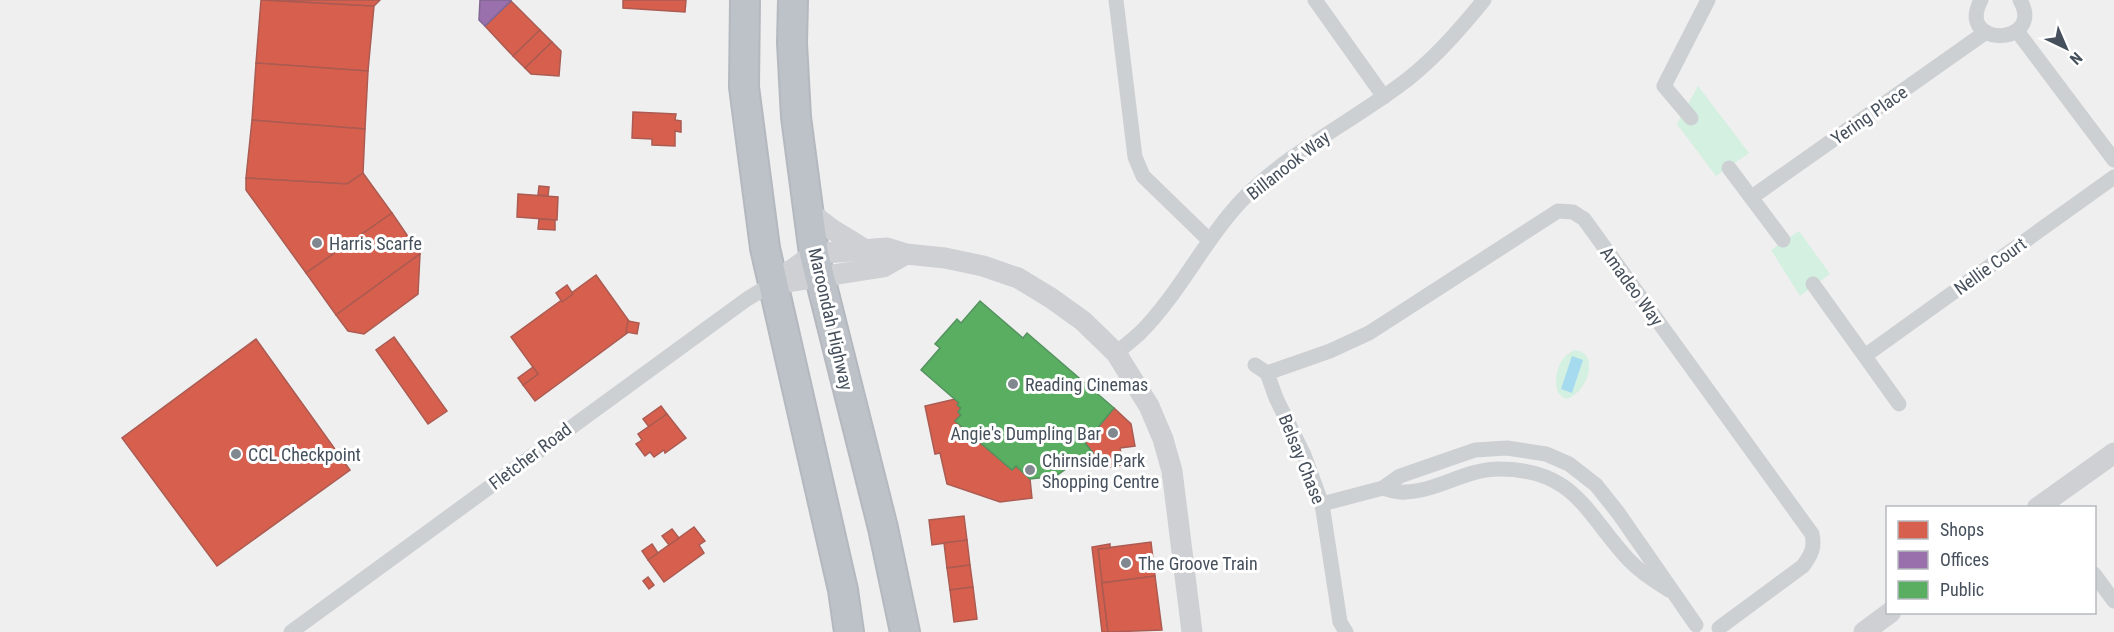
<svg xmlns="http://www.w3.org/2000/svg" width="2114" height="632" font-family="'Roboto Condensed',sans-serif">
<rect width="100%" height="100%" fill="#f0efef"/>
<g fill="#d3f0e0">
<path d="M1698,86l51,67 -33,23 -39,-52z"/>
<path d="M1799,231l31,43 -30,22 -29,-46z"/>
<path d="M1575,350c26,3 12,45 -10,49l-7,-6c-5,-17 0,-36 17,-43z"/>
</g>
<path fill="#a6dbef" d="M1572,356l11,4 -11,33 -11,-4z"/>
<g fill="#d6604d" stroke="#ab5b52" stroke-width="1.5">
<path d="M261,0l113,6 -6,65 -112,-8z"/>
<path d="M266,0h114l-6,6z"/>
<path d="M623,0h63l-1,12 -62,-4z"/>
<path d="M511,1l29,29 -27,26 -28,-30z"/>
<path d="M540,30l12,12 -27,26 -12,-12z"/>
<path d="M552,42l9,9 -2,25 -28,-2 -6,-6z"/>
<path d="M256,63l112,8 -3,58 -113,-9z"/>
<path d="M633,112l43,2 -1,6 6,1v11l-6,-1v15l-23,-1v-6l-20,-1z"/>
<path d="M252,120l113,9 -2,44 -16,11 -101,-6z"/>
<path d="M363,173l29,40 -86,60 -60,-83v-12l101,6z"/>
<path d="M539,186l10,1 -1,9 -10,-1z"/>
<path d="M518,194l40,3 -1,23 -40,-3z"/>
<path d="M392,213l28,41 -84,61 -30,-42z"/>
<path d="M539,219l16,1v10l-17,-1z"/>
<path d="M420,254l-2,40 -54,40 -16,-3 -12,-16z"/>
<path d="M596,275l38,53 -99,73 -12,-16 15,-11 -27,-37z"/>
<path d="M567,285l6,9 -11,8 -6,-9z"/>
<path d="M628,321l11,2 -2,11 -11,-2z"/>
<path d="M394,337l53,74 -19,13 -52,-74z"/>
<path d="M256,339l94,131 -133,96 -95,-128z"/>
<path d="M533,367l5,7 -15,11 -5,-7z"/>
<path d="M955,399l4,4 -2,2 4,3 -3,4 3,3 -6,6 57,49 4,-4 14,13 2,19 -32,4 -53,-18 -7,-31 -5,1 -10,-48z"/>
<path d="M661,406l6,8 -18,13 -6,-8z"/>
<path d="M1114,408l17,16 4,22 -15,2 3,17 -24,4 -7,-2 1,-14 -8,-10z"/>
<path d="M667,414l19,24 -21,15 -1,-3 -10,7 -4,-5 -5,4 -9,-12 6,-4 -4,-6z"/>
<path d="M964,516l3,24 -35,5 -3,-25z"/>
<path d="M694,527l11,14 -6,4 5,8 -40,29 -16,-22z"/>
<path d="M672,529l7,9 -10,7 -7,-9z"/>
<path d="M967,540l3,25 -23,3 -3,-25z"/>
<path d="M1151,542l4,34 -53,7 -4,-34z"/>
<path d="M652,544l6,9 -10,7 -6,-9z"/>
<path d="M1110,544v4l-12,1 10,83h-6l-10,-85z"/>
<path d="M970,565l3,22 -23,3 -3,-22z"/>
<path d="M1155,576l7,54 -54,2 -6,-49z"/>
<path d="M648,577l6,8 -5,4 -6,-8z"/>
<path d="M973,587l4,32 -23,3 -4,-32z"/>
</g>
<path fill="#9970ab" stroke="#806693" stroke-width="1.5" d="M480,0h30l1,1 -26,25 -6,-6z"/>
<path fill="#5aae61" stroke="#549260" stroke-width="1.5" d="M980,301l43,37 4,-5 87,75 -29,35 8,10 -1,14 -26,2 -10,7 -26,3 -14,-13 -4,4 -57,-49 6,-6 -3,-3 3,-4 -4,-3 2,-2 -38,-33 19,-22 -5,-4 22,-25 4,4z"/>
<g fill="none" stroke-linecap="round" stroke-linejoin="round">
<defs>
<g id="highway">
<path d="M745,0l-1,87 21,161 78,342 6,42"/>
<path d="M793,0l-1,43 4,74 18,137 69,274 22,104"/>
</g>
</defs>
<use href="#highway" stroke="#b4b8bf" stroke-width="32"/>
<g stroke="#cdd0d3" stroke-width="15">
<path d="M1116,0l19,157 8,19 66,64"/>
<path d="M1315,0l69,97"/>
<path d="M1981,0c-26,49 65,46 39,0"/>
<path d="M2017,31l97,129"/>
<path d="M1691,118l-27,-32 44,-86"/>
<path d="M1729,168l54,72"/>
<path d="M1752,197l234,-165"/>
<path d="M1813,284l86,120"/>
<path d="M1116,353c8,-6 16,-13 24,-20 40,-40 64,-93 103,-134 48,-49 111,-78 165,-120 29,-23 53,-51 76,-79"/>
<path d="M1866,355l248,-178"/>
<path d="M1255,365l12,8 9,25 28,57 18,49 18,118 6,10"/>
<path d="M1267,373l63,-22 39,-18 189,-122 15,1 11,7 228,315c3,14 -1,21 -9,32l-84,62"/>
<path d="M1383,488c7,2 15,5 22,4 33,-1 61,-23 94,-23 75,0 86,43 129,90 12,13 26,22 41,31"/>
<path d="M1322,504l61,-16 17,-12 75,-26 32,-2 39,6 23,10 27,21 23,29 77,111"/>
<path d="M2094,574l20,27"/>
<path d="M291,632l456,-333 25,-15"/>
</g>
<g stroke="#ced0d4" stroke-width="21">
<path d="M808,211l25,19 31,19"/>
<path d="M772,284l42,-30 73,-6 19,6 39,4 38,8 35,12 33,20 32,23 33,32 33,53 14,33 9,32 20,161"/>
<path d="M775,284l108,-17 23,-13"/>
<path d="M2037,508l77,-55"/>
<path d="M1864,632l27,-20"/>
</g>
<use href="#highway" stroke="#bdc1c8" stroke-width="28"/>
</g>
<g fill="#82888f" stroke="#fff" stroke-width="2">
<circle cx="317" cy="243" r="6"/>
<circle cx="1013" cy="384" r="6"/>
<circle cx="1113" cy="433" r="6"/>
<circle cx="236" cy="454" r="6"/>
<circle cx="1030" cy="470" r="6"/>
<circle cx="1126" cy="563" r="6"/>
</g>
<g text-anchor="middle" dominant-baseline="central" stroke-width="6" stroke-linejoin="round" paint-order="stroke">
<g font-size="18" fill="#46505c" stroke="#fff">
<text transform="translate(1869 115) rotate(-35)">Yering Place</text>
<text transform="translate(1288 165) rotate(-38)">Billanook Way</text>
<text transform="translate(1990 266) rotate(-36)">Nellie Court</text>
<text transform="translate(1632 286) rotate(54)">Amadeo Way</text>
<text transform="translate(831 319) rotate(77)">Maroondah Highway</text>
<text transform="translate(530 456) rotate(-37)">Fletcher Road</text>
<text transform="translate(1302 459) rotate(68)">Belsay Chase</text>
</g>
<g font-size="18" fill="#46505c" stroke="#fff" text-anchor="start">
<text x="329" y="243">Harris Scarfe</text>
<text x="1025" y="384">Reading Cinemas</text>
<text x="1101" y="433" text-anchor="end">Angie's Dumpling Bar</text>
<text x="248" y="454">CCL Checkpoint</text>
<text x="1042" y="460">Chirnside Park<tspan x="1042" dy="21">Shopping Centre</tspan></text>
<text x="1138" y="563">The Groove Train</text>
</g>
</g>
<rect x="1886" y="506" width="210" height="108" fill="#ffffff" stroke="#b5b9be" stroke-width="1.5"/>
<rect x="1898" y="521" width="30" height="18" fill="#d6604d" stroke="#b5b9be" stroke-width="1.5"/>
<text x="1940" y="536" font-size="18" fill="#46505c">Shops</text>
<rect x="1898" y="551" width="30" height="18" fill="#9970ab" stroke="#b5b9be" stroke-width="1.5"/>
<text x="1940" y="566" font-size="18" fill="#46505c">Offices</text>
<rect x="1898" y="581" width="30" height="18" fill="#5aae61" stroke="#b5b9be" stroke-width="1.5"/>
<text x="1940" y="596" font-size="18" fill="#46505c">Public</text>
<g transform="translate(2066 48) rotate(136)" stroke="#ffffff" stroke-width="4.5" paint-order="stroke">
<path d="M0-4.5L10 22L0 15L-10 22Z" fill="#46505c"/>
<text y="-9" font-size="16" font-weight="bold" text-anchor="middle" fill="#46505c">N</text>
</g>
</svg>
